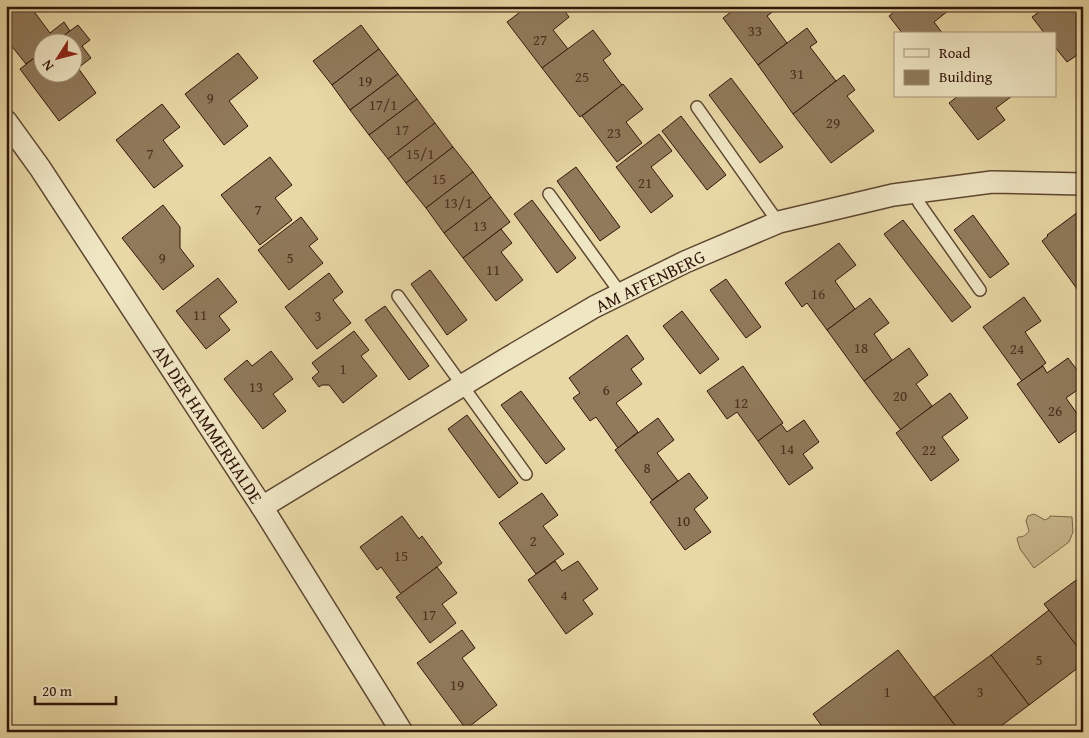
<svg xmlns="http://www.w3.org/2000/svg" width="1089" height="738" font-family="'Gentium Book Plus',serif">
<rect width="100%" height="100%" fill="#e7d8a5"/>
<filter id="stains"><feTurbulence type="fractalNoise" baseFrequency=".004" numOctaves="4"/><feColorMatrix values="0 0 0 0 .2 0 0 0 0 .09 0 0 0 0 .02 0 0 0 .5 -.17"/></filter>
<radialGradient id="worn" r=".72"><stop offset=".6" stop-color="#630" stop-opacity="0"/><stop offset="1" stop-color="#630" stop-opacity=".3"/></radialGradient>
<path fill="#c8b78b" stroke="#7c664a" d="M1034,514l11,6 4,-2 1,-2 22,1 1,15 -4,10 -35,26 -14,-19 -3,-10 1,-2c6,0 8,-2 11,-6l-3,-10 2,-5z"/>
<g fill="#907a5b" stroke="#31150a">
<path d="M16,6h14l20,27 14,-11 6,9 -15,11h-13v10l-16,12 -20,-25v-30l2,3z"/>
<path d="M528,6h33l8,11 -16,13 15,19 -26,19 -35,-46z"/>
<path d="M739,6h33l3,4 -8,6 20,27 -29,22 -35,-47z"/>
<path d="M901,6h51l1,1 -19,15 9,12h-40l-14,-18z"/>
<path d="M1047,6h36v12l-5,4 5,6v23l-16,11 -12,-15v-13h-10l-13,-17z"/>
<path d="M78,25l12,15 -8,6 9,12 -13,10 18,25 -37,28 -39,-52 22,-17v20h30v-30h-17z"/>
<path d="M361,25l18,24 -47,36 -19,-24z"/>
<path d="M807,28l10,14 -7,5 26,34 -43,33 -35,-49z"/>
<path d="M593,30l18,24 -8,6 19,25 -42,32 -38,-49z"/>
<path d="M379,49l19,25 -48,36 -18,-25z"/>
<path d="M238,53l20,25 -29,23 19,25 -24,19 -39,-51z"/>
<path d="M398,74l19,25 -48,36 -19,-25z"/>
<path d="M844,75l11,15 -8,6 27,35 -43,32 -38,-49z"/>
<path d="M731,78l52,69 -23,16 -51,-68z"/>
<path d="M623,84l20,25 -17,13 16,21 -25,19 -35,-46z"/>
<path d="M958,96h54l-16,12 9,12 -27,20 -29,-37z"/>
<path d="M417,99l18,24 -47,36 -19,-24z"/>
<path d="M162,104l18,23 -17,13 20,26 -29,22 -38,-48z"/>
<path d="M681,116l45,59 -19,15 -45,-59z"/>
<path d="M435,123l18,24 -47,36 -18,-24z"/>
<path d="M659,134l13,17 -21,16 22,29 -22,17 -35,-46z"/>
<path d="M453,147l20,25 -47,36 -20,-25z"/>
<path d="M270,157l22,28 -17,13 17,22 -32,25 -39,-50z"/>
<path d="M576,167l44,60 -20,14 -43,-60z"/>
<path d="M473,172l18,25 -47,36 -18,-25z"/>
<path d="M491,197l19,25 -47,36 -19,-25z"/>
<path d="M532,200l44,58 -19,15 -43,-59z"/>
<path d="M163,205l17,22v21l14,18 -31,24 -41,-52z"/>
<path d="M1078,212l5,6v79l-41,-56 6,-5 -1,-1z"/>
<path d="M973,215l36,49 -19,14 -36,-48z"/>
<path d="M301,217l17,22 -9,7 14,17 -34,27 -31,-40z"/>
<path d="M903,220l68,87 -19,15 -68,-88z"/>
<path d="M501,229l11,14 -11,9 22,28 -27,21 -33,-43z"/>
<path d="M839,243l17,22 -21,16 20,28 -28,21 -20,-27 -5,4 -17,-24z"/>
<path d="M430,270l37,50 -20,15 -36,-51z"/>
<path d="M329,273l14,19 -10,8 18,23 -34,26 -32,-42z"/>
<path d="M218,278l19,24 -18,14 11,14 -24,19 -30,-38z"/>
<path d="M726,279l35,48 -15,11 -36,-48z"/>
<path d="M1024,297l17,24 -16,11 21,31 -24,18 -39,-54z"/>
<path d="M870,298l19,25 -15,11 18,26 -28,21 -37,-51z"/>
<path d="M385,306l44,60 -20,14 -44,-60z"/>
<path d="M682,311l37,48 -19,15 -37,-48z"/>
<path d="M354,331l15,19 -8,6 16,20 -34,27 -14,-18h-7l-3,2 -7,-9 7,-6 -7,-9z"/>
<path d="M627,335l17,24 -13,10 11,15 -26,19 22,29 -20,16 -22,-31 -6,4 -17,-23 7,-5 -11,-15z"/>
<path d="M909,348l19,27 -12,9 16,22 -31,24 -37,-49z"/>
<path d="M271,351l22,28 -20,15 13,17 -23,18 -39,-50 23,-19 5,6z"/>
<path d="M1068,358l15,20v8l-17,12 17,24v4l-24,17 -42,-59 26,-18 4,7z"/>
<path d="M743,366l40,57 -25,18 -21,-29 -10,7 -20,-28z"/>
<path d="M521,391l44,58 -19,15 -45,-59z"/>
<path d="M950,393l18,25 -26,19 17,23 -28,21 -35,-48z"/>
<path d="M467,415l51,68 -19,15 -51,-69z"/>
<path d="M658,418l16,22 -17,13 21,28 -26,19 -37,-50z"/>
<path d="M804,420l15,22 -16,12 10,14 -24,17 -31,-44 23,-17 6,8z"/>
<path d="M689,473l19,25 -14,11 17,23 -26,18 -35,-48z"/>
<path d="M542,493l16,22 -15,11 21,28 -28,20 -37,-51z"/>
<path d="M402,516l17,23 3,-3 20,27 -41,31 -20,-27 -4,3 -17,-23z"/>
<path d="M555,561l7,10 16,-10 20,28 -15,11 10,14 -27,20 -38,-54z"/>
<path d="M437,567l20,26 -15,11 14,19 -26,20 -34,-46z"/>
<path d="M1083,575v77l-1,1 -38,-49z"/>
<path d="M1049,610l34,44v10l-54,41 -38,-50z"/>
<path d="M462,630l13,18 -13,10 35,47 -31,24 -49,-66z"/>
<path d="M898,650l62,82h-134l-13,-18z"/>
<path d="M991,655l38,50 -36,27h-33l-26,-35z"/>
</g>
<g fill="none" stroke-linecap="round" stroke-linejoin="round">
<defs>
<g id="service">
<path d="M697,107l81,115"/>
<path d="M914,192l5,11 61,87"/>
<path d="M549,194l72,100"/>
<path d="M398,296l128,178"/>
</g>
<g id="minor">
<path d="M6,121l34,47 222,339 140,225"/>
<path d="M262,507l244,-148 88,-52 91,-45 94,-40 114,-27 99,-13 91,2"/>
</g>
</defs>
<use href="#service" stroke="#5e4631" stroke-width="14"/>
<use href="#minor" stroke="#5e4631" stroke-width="24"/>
<use href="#service" stroke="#efe6c4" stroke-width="11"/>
<use href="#minor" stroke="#efe6c4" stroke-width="21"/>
</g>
<g text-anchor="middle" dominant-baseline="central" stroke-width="4" stroke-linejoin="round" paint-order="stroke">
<g font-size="15" fill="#492e1e">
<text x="755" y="30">33</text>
<text x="540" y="39">27</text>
<text x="797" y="73">31</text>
<text x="582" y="76">25</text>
<text x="365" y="80">19</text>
<text x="210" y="97">9</text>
<text x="383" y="104">17/1</text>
<text x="833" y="122">29</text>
<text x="402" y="129">17</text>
<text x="614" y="132">23</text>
<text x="150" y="153">7</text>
<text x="420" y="153">15/1</text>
<text x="439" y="178">15</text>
<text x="645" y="182">21</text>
<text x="458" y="202">13/1</text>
<text x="258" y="209">7</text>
<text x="480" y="225">13</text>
<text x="162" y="257">9</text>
<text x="290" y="257">5</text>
<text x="493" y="269">11</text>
<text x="818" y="293">16</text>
<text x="200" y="314">11</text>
<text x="318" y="315">3</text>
<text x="861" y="347">18</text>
<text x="1017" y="348">24</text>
<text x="343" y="368">1</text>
<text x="256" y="386">13</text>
<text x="606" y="389">6</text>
<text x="900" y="395">20</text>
<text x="741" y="402">12</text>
<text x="1055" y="410">26</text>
<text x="787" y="448">14</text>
<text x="929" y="449">22</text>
<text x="647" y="467">8</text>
<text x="683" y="520">10</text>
<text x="533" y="540">2</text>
<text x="401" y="555">15</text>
<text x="564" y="594">4</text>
<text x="429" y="614">17</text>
<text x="1039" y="659">5</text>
<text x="457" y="684">19</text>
<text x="887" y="691">1</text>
<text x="980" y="691">3</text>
</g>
<g font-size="18" fill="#31150a" stroke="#efe6c4">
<text transform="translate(650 281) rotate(-26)">AM AFFENBERG</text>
<text transform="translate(208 424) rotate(57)">AN DER HAMMERHALDE</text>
</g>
</g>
<rect width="1089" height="738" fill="none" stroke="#e7d8a5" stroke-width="25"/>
<rect x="8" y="8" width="1074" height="723" fill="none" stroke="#31150a" stroke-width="2.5"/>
<rect x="12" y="12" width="1064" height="713" fill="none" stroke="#31150a"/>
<rect x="894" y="32" width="162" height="65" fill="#efe6c4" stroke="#a3927a"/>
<rect x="904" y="49" width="25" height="8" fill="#efe6c4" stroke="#a3927a"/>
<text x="939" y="58" font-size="15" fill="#31150a">Road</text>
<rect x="904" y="70" width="25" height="15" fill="#907a5b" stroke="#a3927a"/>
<text x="939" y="82" font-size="15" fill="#31150a">Building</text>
<g transform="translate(58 58) rotate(234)"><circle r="24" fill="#efe6c4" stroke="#a3927a"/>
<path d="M0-4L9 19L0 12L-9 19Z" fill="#8f2418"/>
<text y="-8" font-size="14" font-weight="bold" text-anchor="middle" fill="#31150a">N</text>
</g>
<path d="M35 696v8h81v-8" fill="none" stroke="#31150a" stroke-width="2.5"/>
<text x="42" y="696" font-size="15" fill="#31150a" stroke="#efe6c4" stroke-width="4" paint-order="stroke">20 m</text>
<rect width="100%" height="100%" filter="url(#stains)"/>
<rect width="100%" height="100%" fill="url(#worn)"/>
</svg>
